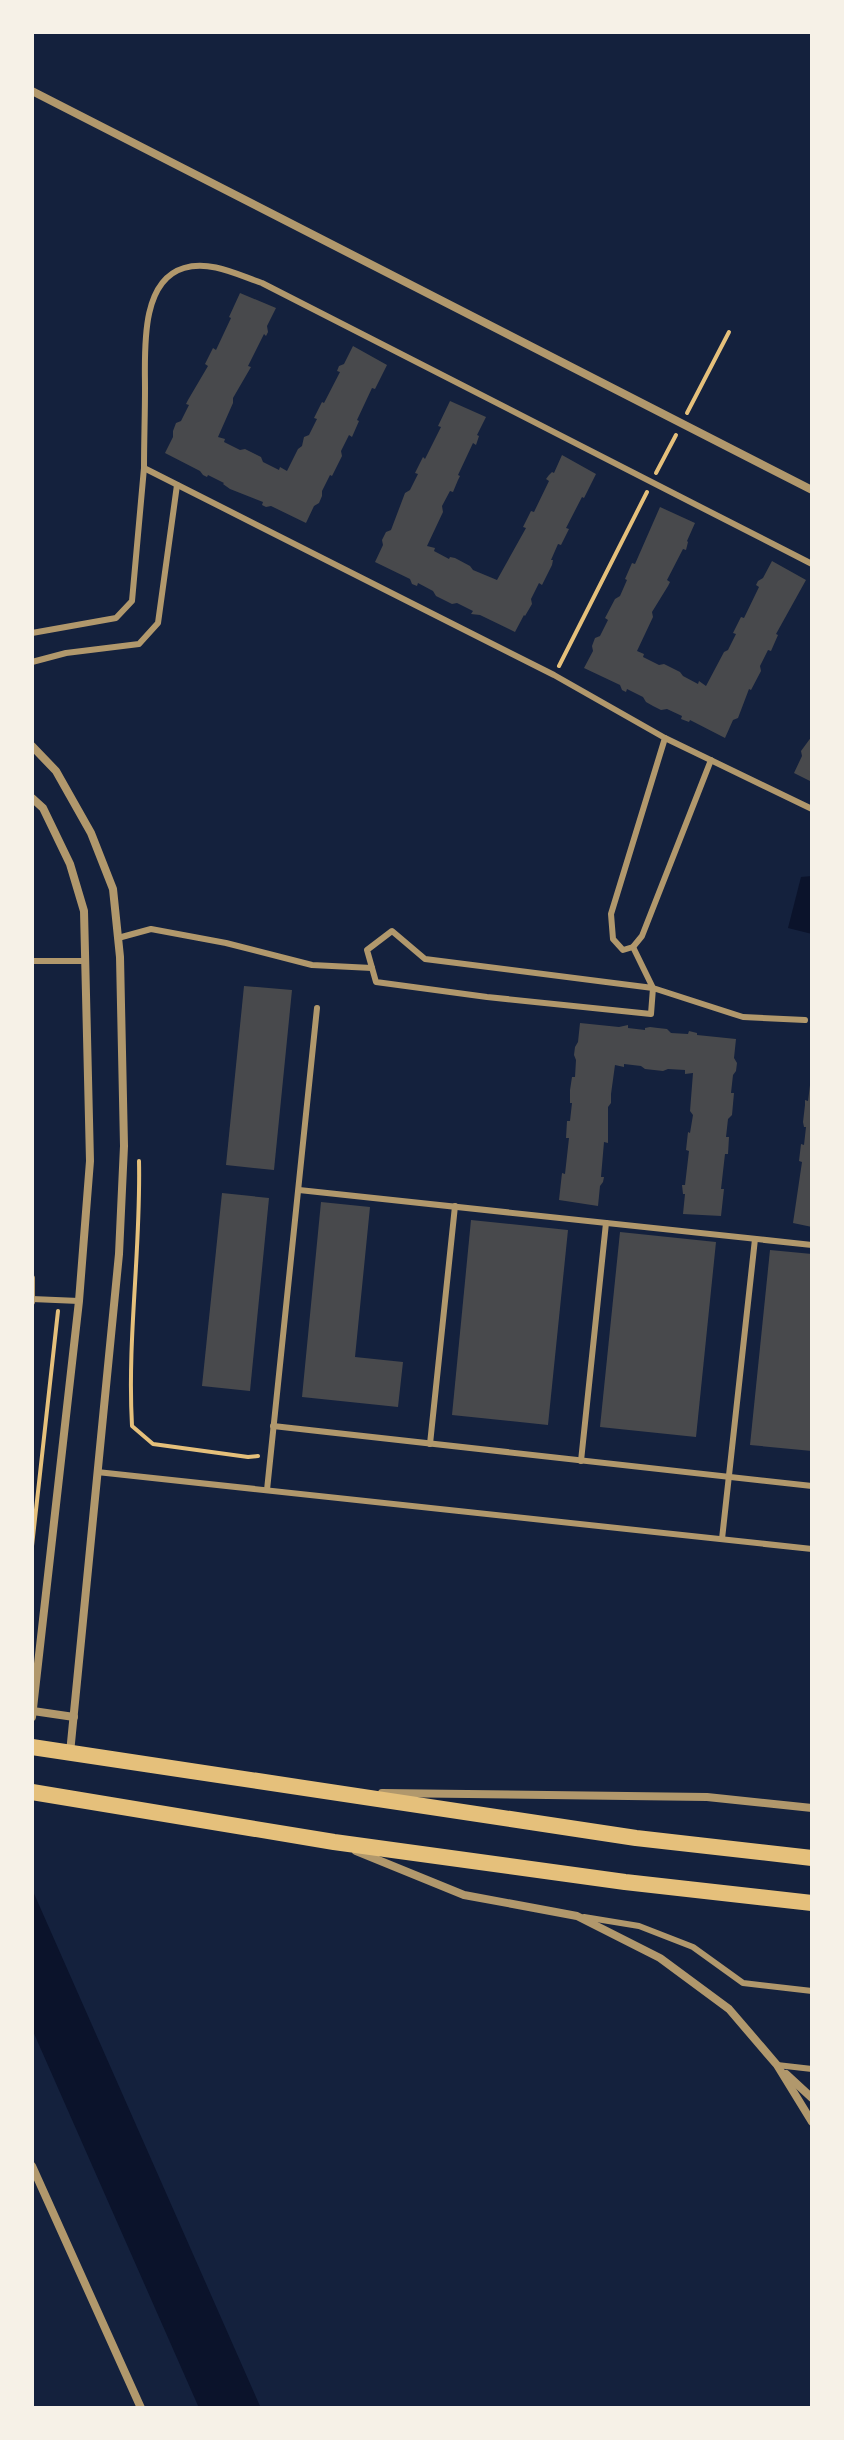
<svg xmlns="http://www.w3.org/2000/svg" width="844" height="2440" font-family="Raleway,sans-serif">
<rect width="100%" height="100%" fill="#14213d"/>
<g fill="#0b132b">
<path d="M812,876v58l-24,-6 13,-51z"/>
<path d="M32,1889l228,517 1,2h-62l-167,-379z"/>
</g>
<g fill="#48494c">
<path d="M240,293l36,15 -9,18 1,6 -2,4 -2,-2 -16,32 3,1 -18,31v5l-15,34 7,2 -1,3 16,8 5,-1 16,8 2,5 16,8 1,-3 7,4 11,-22 4,-3 2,-9 5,-2 8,-16 -3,-1 8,-16 2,1 16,-31 -3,-1 2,-5 5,-2 9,-18 34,19 -12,24 -3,-1 -15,32 2,1 -7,16 -3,-2 -8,16 1,5 -10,20 -2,-1 -8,16v5l-3,7 -5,3 -8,17 -35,-17 -5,1 -4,-2 1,-3 -33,-13 -7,-5 1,-1 -16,-8 -1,2 -4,-2 -3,-4 -35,-18 8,-16v-6l3,-8 5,-2 8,-16 -3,-1 2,-4 20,-34 -3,-2 8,-16 3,2 15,-32 -2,-1z"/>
<path d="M450,401l36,16 -9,18 2,1 -3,9 -3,-2 -15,32 2,1 -2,4 -5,12 -3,-1 -8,15 1,6 -16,34 8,2 -1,3 15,8 1,-2 5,1 15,8 3,4 24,10 29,-52 -3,-1 8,-16 3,1 15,-31 -3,-2 3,-4 3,-3 2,1 8,-18 34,19 -12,24 -2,-1 -16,31 3,1 -8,16 -3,-1 -7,16h2l-1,5 -10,20 -3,-2 -8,16 1,5 -7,12 -1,-1 -9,17 -35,-17 -9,-1 2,-3 -16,-8 -5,1 -16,-8 -3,-5 -15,-8 -1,3 -5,-2 -2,-5 -35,-17 8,-17 -1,-5 4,-8 5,-2 14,-37 5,-3 8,-16 -3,-1 8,-16 2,2 16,-32 -3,-1z"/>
<path d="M660,507l35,16 -8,18 1,1 -2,8 -3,-1 -16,31 3,2 -2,4 -16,26 1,5 -16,34 7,3 -1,3 16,8 5,-1 16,8 3,4 15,8 1,-3 7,5 18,-34 4,-2 8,-16 -3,-1 8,-16 3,1 15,-31 -3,-2 2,-4 5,-3 9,-17 34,19 -30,54 2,1 -7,16 -3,-1 -8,16 1,5 -10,19 -2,-1 -11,29 -5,2 -8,18 -35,-18 -1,2 -8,-3 1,-3 -15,-7 -6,1 -8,-4 -7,-4 -3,-5 -16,-8 -1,3 -4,-2 -2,-5 -36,-17 9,-17 -1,-5 3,-8 5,-2 8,-16 -3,-2 10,-19 5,-3 7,-16 -2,-1 7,-16 3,1z"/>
<path d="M812,736v46l-18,-9 8,-17 -1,-5z"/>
<path d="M244,986l48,4 -18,180 -48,-5z"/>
<path d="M580,1023l39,4 9,-2v3l17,2v-2l5,-1 8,1 9,1 4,4 17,1 1,-3 8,2v2l39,4 -2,19 3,5 -1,8 -3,4 -2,18h3l-2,22 -4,4 -2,18h3l-1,17h-3l-4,35h3l-3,27 -38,-2 2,-20h-2l-1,-9h3l4,-34 -3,-1 2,-18 2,1 3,-18 -3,-4 3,-38 -8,1v-4l-17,-1 -5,2 -18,-2 -4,-3 -17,-2v3l-9,-2 -4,29v9l-3,4v36l-4,-1 -3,35h3l-1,5 -3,4 -2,20 -39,-6 3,-27 3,1 4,-36h-3l1,-17h3l2,-18h-2v-13l2,-13h3l1,-17 -2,-5 1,-8 3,-5z"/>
<path d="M810,1085h2v142l-19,-4 9,-61 -3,-1 2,-17 3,1 2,-18h-2l-1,-5 2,-17v-5l3,1z"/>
<path d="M222,1193l47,5 -19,193 -48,-5z"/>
<path d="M321,1202l49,5 -15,150 48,5 -5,45 -96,-10z"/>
<path d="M471,1220l97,10 -20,195 -96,-10z"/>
<path d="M620,1232l96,10 -20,195 -96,-10z"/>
<path d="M770,1250l42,4v197l-62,-6z"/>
</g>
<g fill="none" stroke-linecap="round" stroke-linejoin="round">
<g stroke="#e5c07b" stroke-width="4">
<path d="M687,413l42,-81"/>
<path d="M656,473l20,-38"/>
<path d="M559,666l88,-174"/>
<path d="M139,1161c2,89 -12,177 -7,265l21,18 95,13 10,-1"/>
<path d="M32,1546l26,-235"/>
</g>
<g stroke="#b1986c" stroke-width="6">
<path d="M812,564l-550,-281c-24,-8 -52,-23 -78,-15 -44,13 -39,83 -39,120 0,27 -1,53 -1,80l410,207 111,63 147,71"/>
<path d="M32,633l84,-15 16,-17 12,-133"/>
<path d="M32,662l34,-9 73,-9 19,-21 19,-138"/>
<path d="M665,738l-54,176 2,25 10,11 10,-3 9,-11 69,-176"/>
<path d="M118,938l33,-9 75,14 86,22 60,3"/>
<path d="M633,947l20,41 -2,26 -164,-17 -111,-15 -9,-32 25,-19 33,28 228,29 90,29 62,3"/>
<path d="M32,961h53"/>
<path d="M299,1190l513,55"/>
<path d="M32,1278v24"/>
<path d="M32,1299l47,2"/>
<path d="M273,1426l539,60"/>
<path d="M430,1444l25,-238"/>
<path d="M581,1461l25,-238"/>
<path d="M97,1472l715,77"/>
<path d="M267,1490l50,-482"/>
<path d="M722,1539l33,-300"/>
<path d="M584,1917l55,9 54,21 50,36 69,8"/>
<path d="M777,2065l35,4"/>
</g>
<g stroke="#b1986c" stroke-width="8">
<path d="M32,91l780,399"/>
<path d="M32,746l24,25 35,62 22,56 7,68 4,189 -5,108 -49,499"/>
<path d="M32,798l11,10 27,56 14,47 6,250 -11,140 -47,416"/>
<path d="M33,1711l41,6"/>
<path d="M382,1793l325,4 105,11"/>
<path d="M356,1851l108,44 113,21 83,42 69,51 48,56 35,57"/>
<path d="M786,2074l26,24"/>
<path d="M32,2166l109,242"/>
</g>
<g stroke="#e5c07b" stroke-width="16">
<path d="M32,1747l604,91 176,20"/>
<path d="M32,1792l302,50 291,40 187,21"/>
</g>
</g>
<rect width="844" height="2440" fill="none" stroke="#f6f1e7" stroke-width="68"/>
</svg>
